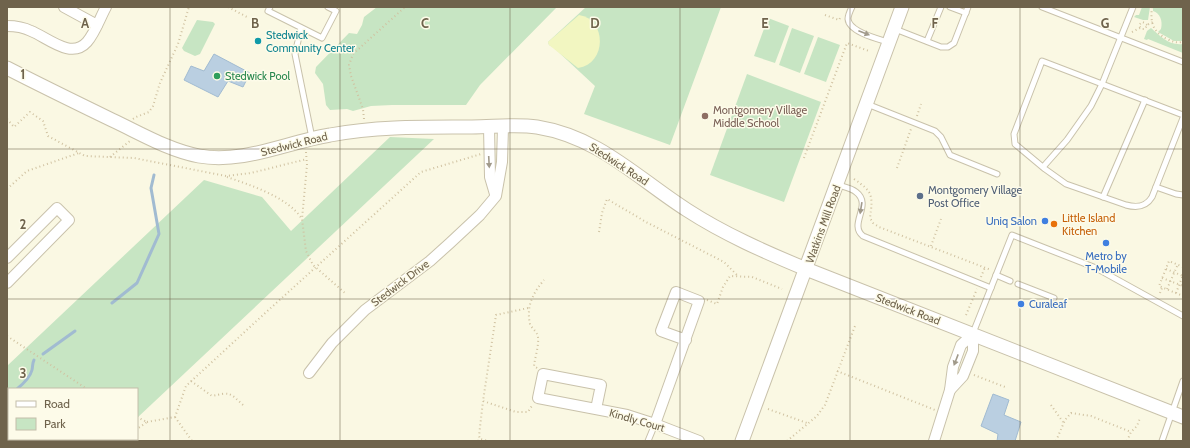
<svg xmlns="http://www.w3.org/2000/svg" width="1190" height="448" font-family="Cabin,sans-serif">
<rect width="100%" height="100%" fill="#faf8e3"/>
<g fill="#c7e5c3">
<path d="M377,7h180l-77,78 -14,20h-74l-21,1 -18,5 -6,-2 -17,1 -4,-5 -3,-21 -8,-11 1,-6 33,-34 8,1 5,-9 2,-8z"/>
<path d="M586,7h135l-51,138 -86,-31 11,-28 -42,-39 -4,-2 -1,-3z"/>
<path d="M1142,7h8l-2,13h-5l-9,-3 2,-2h3z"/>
<path d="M1153,7h30v34h-9l-16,-9 3,-3c2,-8 -1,-16 -8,-18z"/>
<path d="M768,18l21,8 -14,37 -21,-7z"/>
<path d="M197,20l16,2 2,2 -15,30 -5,2 -11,-5 -2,-3z"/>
<path d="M792,28l22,8 -14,37 -21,-8z"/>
<path d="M1151,28c9,8 18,18 32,16v9l-35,-14 -1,1 -3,-1 3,-8z"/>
<path d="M818,37l22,8 -14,37 -22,-8z"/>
<path d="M747,74l74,28 -37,100 -74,-27z"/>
<path d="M390,137l44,2 -297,279v-29h-128v50h105l-2,2h-105v-75l197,-186 58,17 29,34z"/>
</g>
<path fill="#f2f6c1" d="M579,15c28,4 28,49 -1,53l-29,-23 -1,-3z"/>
<g fill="#bacfe1" stroke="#a1bbd1">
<path d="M214,54l36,19 -7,14 -15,-6 -10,16 -34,-17 7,-14 13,5z"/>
<path d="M993,394l16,6 -5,15 17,7 -6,19h-18l1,-7 -17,-8z"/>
</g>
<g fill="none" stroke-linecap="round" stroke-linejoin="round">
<g stroke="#a1bbd1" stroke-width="3">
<path d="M112,303l25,-20 22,-49 -8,-46 3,-13"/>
<path d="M43,354l32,-23"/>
<path d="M17,389c6,-5 13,-11 15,-19 1,-4 0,-6 2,-10"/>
<path d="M7,396l2,-1"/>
</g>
<defs>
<g id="service">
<path d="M270,7l-2,4 54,27 14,-27 -8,-4"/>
<path d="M852,7c-2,4 -4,8 -4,12 1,13 30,20 40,23"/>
<path d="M950,7l16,6"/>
<path d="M1042,7l141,55"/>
<path d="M301,28l-6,26 17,84"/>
<path d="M895,29l46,18h7l6,-4 14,-36"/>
<path d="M927,41l14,-34"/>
<path d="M867,104l68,27 6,6 9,18 47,19"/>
<path d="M1183,115l-141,-54 -28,73 1,10 30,25 21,15 60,21c11,3 20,2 26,-8l31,-79"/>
<path d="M1043,167l24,-27 24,-34 11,-22 31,-77"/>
<path d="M838,185c6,2 13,3 18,7 17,13 -8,32 7,44l128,52"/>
<path d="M1156,187l20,7 7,1"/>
<path d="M1103,197l42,-97"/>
<path d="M996,275l14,6"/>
<path d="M1018,284l36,14"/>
<path d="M973,333l39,-98 84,33 87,48"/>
<path d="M648,441l7,-17"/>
<path d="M1162,441l21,-60"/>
</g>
<g id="minor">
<path d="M64,7l33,18"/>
<path d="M7,26c8,0 16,1 24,5 16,6 40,29 56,11 8,-9 13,-24 19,-35"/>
<path d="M489,127l1,50 5,17"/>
<path d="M7,258l50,-50 12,12 -62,63"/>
<path d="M309,373l23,-30 33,-33 65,-49 20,-18 30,-28 16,-19 6,-34 1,-35"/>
<path d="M950,390l13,-14 10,-25v-17"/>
<path d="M596,409l5,-24 -58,-11 -5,24 89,17 28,9 44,17"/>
<path d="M655,424l44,-123 -23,-9 -15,39 25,9"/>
<path d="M934,441l16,-51 3,-23 8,-22 12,-11"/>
</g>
<g id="tertiary">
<path d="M7,68c35,18 70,35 105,52 28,13 56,30 87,36 44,8 88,-14 131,-21 47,-9 95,-8 142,-8 21,0 44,-3 65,0 62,10 100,51 150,83 37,24 78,42 119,59l377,148"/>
<path d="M742,441l160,-434"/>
</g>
</defs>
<use href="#service" stroke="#c9c2ab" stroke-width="7"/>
<use href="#minor" stroke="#c9c2ab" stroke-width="12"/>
<use href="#tertiary" stroke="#c9c2ab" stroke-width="15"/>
<g stroke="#d0c2a1" stroke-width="2" stroke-dasharray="1 3" stroke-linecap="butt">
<path d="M228,7l21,11"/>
<path d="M1152,7c-2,16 1,25 15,32 6,3 10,4 16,3"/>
<path d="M825,15l14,5 1,-2"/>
<path d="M1147,25l-2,-2 -3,-1 -3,3 1,2 2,2h3l2,-4 6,-3"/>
<path d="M1132,32l8,-4"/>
<path d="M917,116l4,-12"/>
<path d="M7,119l7,8 16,-15 13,9 5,15 37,20 49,2 92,18 25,-3 56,-14"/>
<path d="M133,119l3,-2 13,-5 4,-6 7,-23 18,-39 11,-37"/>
<path d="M364,119l-1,-10 -12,-33 -2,-11 4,-11 52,-47"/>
<path d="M306,152l1,13 -5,54 4,32 7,14 32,28"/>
<path d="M110,157l20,-16"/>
<path d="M804,158l43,-115 22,8"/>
<path d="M897,168l14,-39"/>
<path d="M227,177c23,8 61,20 75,42"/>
<path d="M854,179c19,13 19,16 16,39l3,5 6,4 112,43"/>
<path d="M7,189l20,-18 52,-18"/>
<path d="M599,232l3,-19 5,-14 39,23 78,40 14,14"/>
<path d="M931,246l10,-27"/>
<path d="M1183,267l-14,-6 -10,25 24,10"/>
<path d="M1166,269l17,7"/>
<path d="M981,277l4,-10"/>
<path d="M1162,278l21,8"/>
<path d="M1167,289l11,-25"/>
<path d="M1160,293l2,-5"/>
<path d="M1176,293l7,-18"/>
<path d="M707,300l10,4 6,-17 7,-11 22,1 30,12"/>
<path d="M528,308l-32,7 -13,86 33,11h12l5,-8"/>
<path d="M966,315l11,-26"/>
<path d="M7,336l80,53"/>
<path d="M537,368l-3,-2c1,-9 5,-20 4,-29 -1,-6 -6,-8 -8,-13 -4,-18 3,-31 14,-44"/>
<path d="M837,371l98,39"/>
<path d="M974,375l31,12"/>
<path d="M191,381l21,15c18,-4 17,-4 31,9"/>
<path d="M1051,405l12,17"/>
<path d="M768,409l39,14"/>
<path d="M137,417l10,5 -10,7"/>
<path d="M175,417l17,24"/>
<path d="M147,422l28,-5 11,-31 77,-71 158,-143 60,-18"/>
<path d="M124,441v-2"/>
<path d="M478,441l2,-2 8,2"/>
<path d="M481,441l-2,-5 4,-35"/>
<path d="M787,441l30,-25 8,-11 30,-79"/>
<path d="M1056,441l9,-21 6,-7 20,3 40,16"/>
<path d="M1127,441l4,-9 6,-6 3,-8"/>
</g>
<use href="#service" stroke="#fff" stroke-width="5"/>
<use href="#minor" stroke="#fff" stroke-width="10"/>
<use href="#tertiary" stroke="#fff" stroke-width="13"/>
</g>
<defs><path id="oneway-solid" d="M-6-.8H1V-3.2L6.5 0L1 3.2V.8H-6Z"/></defs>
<g fill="#a19a8b">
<use href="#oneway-solid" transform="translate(864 33) rotate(21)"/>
<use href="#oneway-solid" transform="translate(489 162) rotate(87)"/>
<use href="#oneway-solid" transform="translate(861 208) rotate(99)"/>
<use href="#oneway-solid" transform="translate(956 360) rotate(111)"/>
</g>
<path fill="none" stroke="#6f634c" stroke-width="1" stroke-opacity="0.55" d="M170,7v434M340,7v434M510,7v434M680,7v434M850,7v434M1020,7v434M7,149h1176M7,299h1176"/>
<circle fill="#0f9aa8" stroke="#fdfbe9" stroke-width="1.5" cx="258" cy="41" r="4"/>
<circle fill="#2e9e5b" stroke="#fdfbe9" stroke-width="1.5" cx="217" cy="76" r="4"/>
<circle fill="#8d6e63" stroke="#fdfbe9" stroke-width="1.5" cx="705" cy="116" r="4"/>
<circle fill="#5c6f8a" stroke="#fdfbe9" stroke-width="1.5" cx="920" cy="196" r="4"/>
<g fill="#3f7fe0" stroke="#fdfbe9" stroke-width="1.5">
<circle cx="1045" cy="221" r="4"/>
<circle cx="1106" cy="243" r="4"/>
<circle cx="1021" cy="304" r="4"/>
</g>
<circle fill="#e8710a" stroke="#fdfbe9" stroke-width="1.5" cx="1054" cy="224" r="4"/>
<g text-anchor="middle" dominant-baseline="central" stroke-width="3" stroke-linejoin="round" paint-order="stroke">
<g font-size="11" fill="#0d838f" stroke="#fdfbe9" text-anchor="start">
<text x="266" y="35">Stedwick<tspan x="266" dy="13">Community Center</tspan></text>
</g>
<g font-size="11" fill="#27864d" stroke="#fdfbe9" text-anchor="start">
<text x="225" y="76">Stedwick Pool</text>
</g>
<g font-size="11" fill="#785e54" stroke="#fdfbe9" text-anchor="start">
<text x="713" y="110">Montgomery Village<tspan x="713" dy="13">Middle School</tspan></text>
</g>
<g font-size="11" fill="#6f634c" stroke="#fdfbe9">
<text transform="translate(294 144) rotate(-14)">Stedwick Road</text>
<text transform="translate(619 164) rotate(33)">Stedwick Road</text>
<text transform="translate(823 224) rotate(-70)">Watkins Mill Road</text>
<text transform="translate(400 283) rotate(-37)">Stedwick Drive</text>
<text transform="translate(908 309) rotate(21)">Stedwick Road</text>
<text transform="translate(637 420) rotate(16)">Kindly Court</text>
</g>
<g font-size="11" fill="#4e5e75" stroke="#fdfbe9" text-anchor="start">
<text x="928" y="190">Montgomery Village<tspan x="928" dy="13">Post Office</tspan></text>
</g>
<g font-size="11" fill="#c56008" stroke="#fdfbe9" text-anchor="start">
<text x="1062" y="218">Little Island<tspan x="1062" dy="13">Kitchen</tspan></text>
</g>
<g font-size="11" fill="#366cbe" stroke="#fdfbe9" text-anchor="end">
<text x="1037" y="221">Uniq Salon</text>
<text x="1106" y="256" text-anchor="middle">Metro by<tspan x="1106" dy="13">T-Mobile</tspan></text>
<text x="1029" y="304" text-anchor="start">Curaleaf</text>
</g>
</g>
<g font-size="13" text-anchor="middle" font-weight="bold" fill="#6f634c" stroke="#fdfbe9" stroke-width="3" stroke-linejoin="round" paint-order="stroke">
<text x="85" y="28">A</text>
<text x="255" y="28">B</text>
<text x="425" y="28">C</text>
<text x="595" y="28">D</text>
<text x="765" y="28">E</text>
<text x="935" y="28">F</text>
<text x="1105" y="28">G</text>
<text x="23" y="79">1</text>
<text x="23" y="229">2</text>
<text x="23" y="378">3</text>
</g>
<rect width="1190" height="448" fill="none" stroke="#6f634c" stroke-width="16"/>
<rect x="8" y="388" width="130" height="52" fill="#fdfbe9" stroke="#c4beaa"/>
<rect x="16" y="401" width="20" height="6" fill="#ffffff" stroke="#c4beaa"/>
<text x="44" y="408" font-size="12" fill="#6f634c">Road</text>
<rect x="16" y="418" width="20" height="12" fill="#c7e5c3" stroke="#c4beaa"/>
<text x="44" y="428" font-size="12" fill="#6f634c">Park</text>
</svg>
